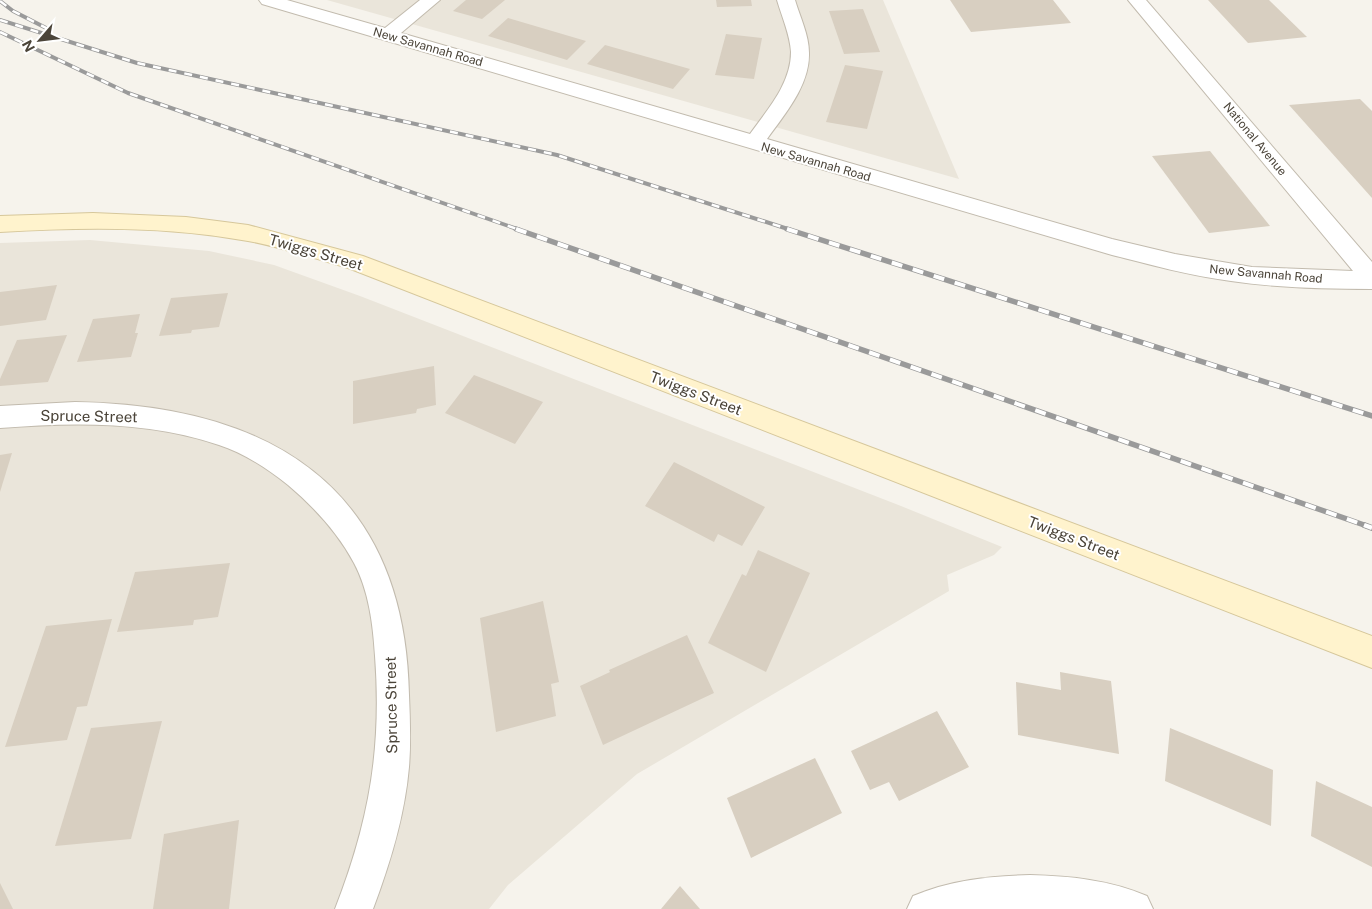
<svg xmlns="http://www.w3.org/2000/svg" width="1372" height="909" font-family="'Public Sans',sans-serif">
<rect width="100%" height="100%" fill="#f6f3ec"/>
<g fill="#eae5da">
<path d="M327,0h556l76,179z"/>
<path d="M90,240l119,11 65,14 86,31 541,210 101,41 -8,8 -47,20 2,16 -312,183 -129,111 -19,24h-489v-666z"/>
</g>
<g fill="#d8cfc1">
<path d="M466,0h39l-23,19 -29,-8z"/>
<path d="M716,0h35l1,6 -35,1z"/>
<path d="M950,0h103l18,23 -100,9z"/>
<path d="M1208,0h61l38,37 -59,6z"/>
<path d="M863,9l17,43 -36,2 -15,-43z"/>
<path d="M508,18l78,23 -19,19 -79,-24z"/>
<path d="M726,34l36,4 -8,41 -39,-4z"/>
<path d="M605,45l85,24 -17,20 -86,-25z"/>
<path d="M845,65l38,6 -16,58 -41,-7z"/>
<path d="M1360,99l12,12v87l-83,-93z"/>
<path d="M1210,151l60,75 -61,7 -57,-77z"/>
<path d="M57,285l-11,35 -46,6v-34z"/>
<path d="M228,293l-9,34 -27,3 -1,3 -32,3 12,-38z"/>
<path d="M140,314l-5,19h3l-7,24 -54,5 16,-43z"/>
<path d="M67,335l-19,47 -48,4v-7l17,-39z"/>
<path d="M434,366l2,39 -19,4 -1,4 -63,11v-43z"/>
<path d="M474,375l69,27 -28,42 -70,-31z"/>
<path d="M12,453l-12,39v-37z"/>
<path d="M674,462l91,45 -23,39 -24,-12 -4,8 -69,-36z"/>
<path d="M758,550l52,23 -44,99 -58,-29 34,-69 4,2z"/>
<path d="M230,563l-12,54 -24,3 -1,5 -76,7 18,-60z"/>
<path d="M543,601l16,81 -8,2 5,32 -60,16 -16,-114z"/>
<path d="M112,619l-25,87 -10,1 -10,33 -62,7 41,-121z"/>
<path d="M687,635l27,58 -111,52 -23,-59 30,-14 -1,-2z"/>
<path d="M1060,672l51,9 8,73 -101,-19 -2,-53 45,8z"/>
<path d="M937,711l32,56 -70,34 -10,-19 -19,8 -19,-39z"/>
<path d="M162,721l-31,118 -76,7 36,-118z"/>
<path d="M1170,728l103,42 -2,56 -106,-45z"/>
<path d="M815,758l27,55 -91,45 -24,-60z"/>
<path d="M1316,781l56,26v60l-61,-31z"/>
<path d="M239,820l-10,89h-76l11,-75z"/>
<path d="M0,883l13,26h-13z"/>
<path d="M680,886l20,23h-39z"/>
</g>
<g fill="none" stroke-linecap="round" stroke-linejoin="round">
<defs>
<g id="minor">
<path d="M259,0h28l98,28 35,-28h20l-39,33 349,101c17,-24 41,-50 41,-82 -1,-17 -9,-35 -14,-52h18c5,17 14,35 14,53 1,32 -24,61 -42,86l345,100 63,15 77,13 101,4 -225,-271h18l226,262v27c-47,0 -94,-1 -141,-8 -40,-5 -79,-16 -119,-26l-850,-251z"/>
<path d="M75,402c194,3 330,84 334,293 1,24 2,48 0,72 -4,48 -19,97 -36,142h-38c34,-87 47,-160 40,-253 -2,-31 -6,-65 -21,-93 -16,-30 -40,-56 -66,-78 -20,-16 -44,-32 -69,-40 -70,-24 -146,-23 -219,-17v-22z"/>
<path d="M1030,875c40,1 80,5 117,21l6,13h-246l6,-13c37,-16 76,-20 117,-21z"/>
</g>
<path id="secondary" d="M93,213l93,4 62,8 115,31 1009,380v32l-1024,-400c-33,-9 -66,-21 -100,-27 -82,-15 -165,-14 -248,-9v-16z"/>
</defs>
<use href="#minor" stroke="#c2bbae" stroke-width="2"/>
<use href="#secondary" stroke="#d6c79b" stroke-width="2"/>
<use href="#minor" fill="#fff" fill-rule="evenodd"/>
<use href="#secondary" fill="#fff3cd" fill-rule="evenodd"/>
<defs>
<g id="rail-far2">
<path d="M0,1l13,10 37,19"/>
<path d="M0,20l137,43 420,92 234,75"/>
<path d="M0,32l128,61 392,137"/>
</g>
<g id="rail-far1">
<path d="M516,229l851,297"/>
<path d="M787,229l585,187"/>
</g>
<path id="rail" d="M1364,525l8,3"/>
</defs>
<use href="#rail-far2" stroke="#9a9a9a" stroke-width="4"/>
<use href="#rail-far1" stroke="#9a9a9a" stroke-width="5.5"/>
<use href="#rail" stroke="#9a9a9a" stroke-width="6"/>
<use href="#rail-far2" stroke="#fff" stroke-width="2.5" stroke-dasharray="8" stroke-linecap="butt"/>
<use href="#rail-far1" stroke="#fff" stroke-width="4" stroke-dasharray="11" stroke-linecap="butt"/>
<use href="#rail" stroke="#fff" stroke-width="4.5" stroke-dasharray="14" stroke-linecap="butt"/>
</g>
<g text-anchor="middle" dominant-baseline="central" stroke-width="4" stroke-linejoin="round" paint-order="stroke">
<g font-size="12" fill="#4b4439" stroke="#fff">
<text transform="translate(428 47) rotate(16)">New Savannah Road</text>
<text transform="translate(1255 139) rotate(50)">National Avenue</text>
<text transform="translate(816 162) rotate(16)">New Savannah Road</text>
<text transform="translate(1266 274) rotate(5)">New Savannah Road</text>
</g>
<g font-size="15" fill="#4b4439" stroke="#fff">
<text transform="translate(316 252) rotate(16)">Twiggs Street</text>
<text transform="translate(696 393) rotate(21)">Twiggs Street</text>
<text transform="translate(89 416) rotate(1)">Spruce Street</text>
<text transform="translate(1074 538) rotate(21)">Twiggs Street</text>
<text transform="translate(391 705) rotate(-91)">Spruce Street</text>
</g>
</g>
<g transform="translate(40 40) rotate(242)" stroke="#ffffff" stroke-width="4" paint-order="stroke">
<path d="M0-4L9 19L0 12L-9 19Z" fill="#4b4439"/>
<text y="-8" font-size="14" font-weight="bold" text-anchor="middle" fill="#4b4439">N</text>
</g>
</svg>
